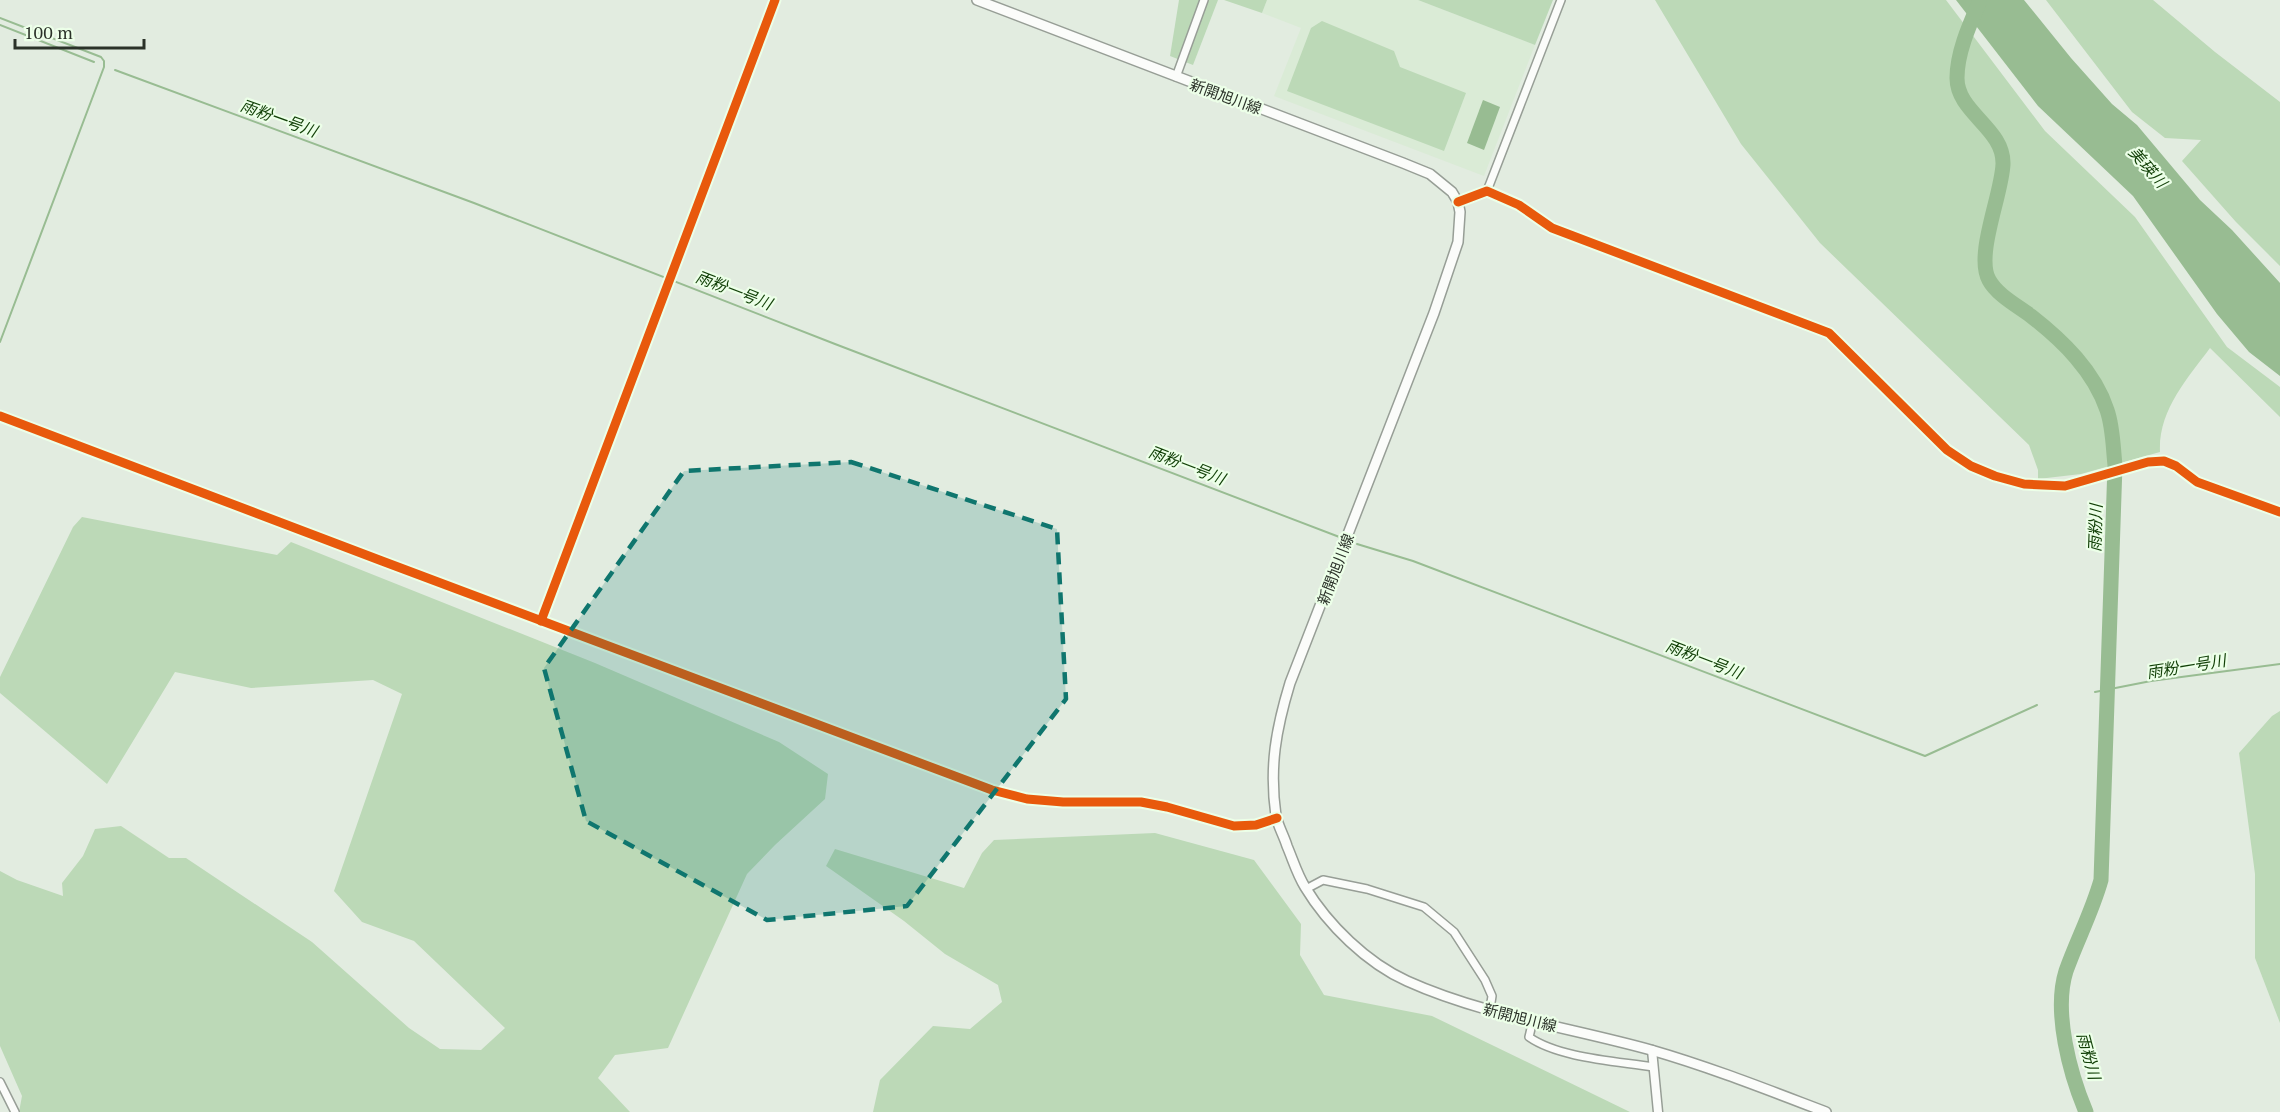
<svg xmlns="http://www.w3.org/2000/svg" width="2280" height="1112" font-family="'PT Serif','Noto Sans JP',serif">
<rect width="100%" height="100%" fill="#e2ece0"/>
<path fill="#daebd6" d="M1267,0h151l117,45 -51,131 -210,-80 27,-68 -39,-15z"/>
<g fill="#bcd9b7">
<path d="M1179,0h39l-25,65 -23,-9z"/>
<path d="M1224,0h43l-5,13z"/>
<path d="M1418,0h135l-18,45z"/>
<path d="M1655,0h291l99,131 90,86 92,130 53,40v30l-70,-69c-23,31 -52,63 -50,104l-79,22 -43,5v-9l-9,-25 -209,-202 -79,-99z"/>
<path d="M2046,0h107l62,52 65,50v164l-44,-44 -54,-61 19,-21 -36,-2 -33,-26z"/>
<path d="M1322,21l72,30 6,16 66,26 -22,58 -157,-60 24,-63z"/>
<path d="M82,517l195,38 14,-13 304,121 184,79 49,32 -3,25 -50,46 -28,29 -79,174 -53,7 -17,23 32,34h-611l3,-16 -22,-50v-175l17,9 46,16 -1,-13 21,-27 12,-27 26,-3 48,32h17l126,84 97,86 31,21 41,1 24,-22 -91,-87 -52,-19 -28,-31 68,-197 -29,-14 -122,8 -76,-16 -68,112 -107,-91v-16l73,-150z"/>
<path d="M2280,711v312l-25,-65v-84l-16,-121 33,-37z"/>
<path d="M1155,833l99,27 47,64 -1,31 24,40 108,21 198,96h-757l7,-32 53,-54 37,3 32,-27 -4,-17 -53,-31 -41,-33 -78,-55 9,-17 129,39 18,-35 12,-13z"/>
</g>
<g fill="#98bc92">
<path d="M1956,0h68l47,58 41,46 25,21 63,75 32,30 48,53v93l-31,-24 -32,-38 -84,-118 -95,-90z"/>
<path d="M1483,100l17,7 -16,43 -17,-7z"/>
</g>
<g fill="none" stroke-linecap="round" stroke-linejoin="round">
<g stroke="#98bc92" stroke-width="2">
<path d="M0,18l101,39 3,4v6l-104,275"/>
<path d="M0,25l94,37"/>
<path d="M115,70l359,133 361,141 507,194"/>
<path d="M1357,544l56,17 512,195 112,-51"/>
<path d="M2095,692l56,-11 129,-17"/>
</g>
<path stroke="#98bc92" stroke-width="15" d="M1979,3c-10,23 -22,50 -22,75 0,35 47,50 46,86 -1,30 -28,91 -14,116 8,15 29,26 42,36 32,25 63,55 76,94 6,17 6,37 8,55l-14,415c-9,32 -24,60 -35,91 -13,41 4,103 20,141"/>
<defs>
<g id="minor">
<path d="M1176,77l28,-77"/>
<path d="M1487,191l74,-191"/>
<path d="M1458,202l29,-11 32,14 33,23 277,105 118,117 24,16 24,10 29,8 41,2 83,-24 16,-1 12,5 21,16 83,30"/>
<path d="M541,621l234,-621"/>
<path d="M1306,889l17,-9 44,9 57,18 30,25 31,48 7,16 -2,13"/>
<path d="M1533,1020l-4,17c30,21 87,24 124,30"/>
<path d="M0,1082l15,30"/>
</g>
<g id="tertiary">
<path d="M0,416l382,145 610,229 35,9 36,3h78l26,5 67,19 22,-1 21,-7"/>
<path d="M1652,1050l6,62"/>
</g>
<path id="secondary" d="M977,0l426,163 27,11 22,18 6,10 2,10 -2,30 -24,71 -144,370c-14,46 -21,84 -14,133 2,10 8,20 11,30 6,14 10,28 18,41 23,38 62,76 102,94 75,34 165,47 244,69 59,17 117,40 175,62"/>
</defs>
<use href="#minor" stroke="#979e96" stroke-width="10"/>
<use href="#tertiary" stroke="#979e96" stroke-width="11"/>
<use href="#secondary" stroke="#979e96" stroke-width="12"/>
<use href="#minor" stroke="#fbfcfa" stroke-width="7"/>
<use href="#tertiary" stroke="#fbfcfa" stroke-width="8"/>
<use href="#secondary" stroke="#fbfcfa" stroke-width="9"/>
<defs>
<g id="cycleway">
<path d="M1458,202l29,-11 32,14 33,23 277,105 118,117 24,16 24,10 29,8 41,2 83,-24 16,-1 12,5 21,16 83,30"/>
<path d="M0,416l382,145 610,229 35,9 36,3h78l26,5 67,19 22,-1 21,-7"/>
<path d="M541,621l234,-621"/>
</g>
</defs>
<use href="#cycleway" stroke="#ecffe8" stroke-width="13"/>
<use href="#cycleway" stroke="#e8590c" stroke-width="9"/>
</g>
<path fill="#0f766e" fill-opacity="0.2" stroke="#0f766e" stroke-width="4.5" stroke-dasharray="12 8" stroke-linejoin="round" d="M851,462l206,67 9,170 -159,207 -140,14 -181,-99 -42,-153 140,-197z"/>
<g text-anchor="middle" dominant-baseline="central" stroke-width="4.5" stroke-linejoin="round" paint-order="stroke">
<g font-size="15" fill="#2b3229" stroke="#ecffe8">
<text transform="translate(1226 96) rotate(20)">新開旭川線</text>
<text transform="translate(1335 569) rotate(-69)">新開旭川線</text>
<text transform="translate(1520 1017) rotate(14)">新開旭川線</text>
</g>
<g font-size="16" font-style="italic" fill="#103f06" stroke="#ecffe8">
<text transform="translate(279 118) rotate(20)">雨粉一号川</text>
<text transform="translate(2148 167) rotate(49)">美瑛川</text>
<text transform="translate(734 290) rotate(21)">雨粉一号川</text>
<text transform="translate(1187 465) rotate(21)">雨粉一号川</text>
<text transform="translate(2095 528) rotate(-88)">雨粉川</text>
<text transform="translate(1704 659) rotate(21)">雨粉一号川</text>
<text transform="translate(2186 666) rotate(-9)">雨粉一号川</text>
<text transform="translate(2089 1056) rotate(75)">雨粉川</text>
</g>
</g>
<path d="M15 39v9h129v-9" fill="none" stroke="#2b3229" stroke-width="3"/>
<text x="24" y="39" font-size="18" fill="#2b3229" stroke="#ecffe8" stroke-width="4.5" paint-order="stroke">100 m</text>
</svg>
